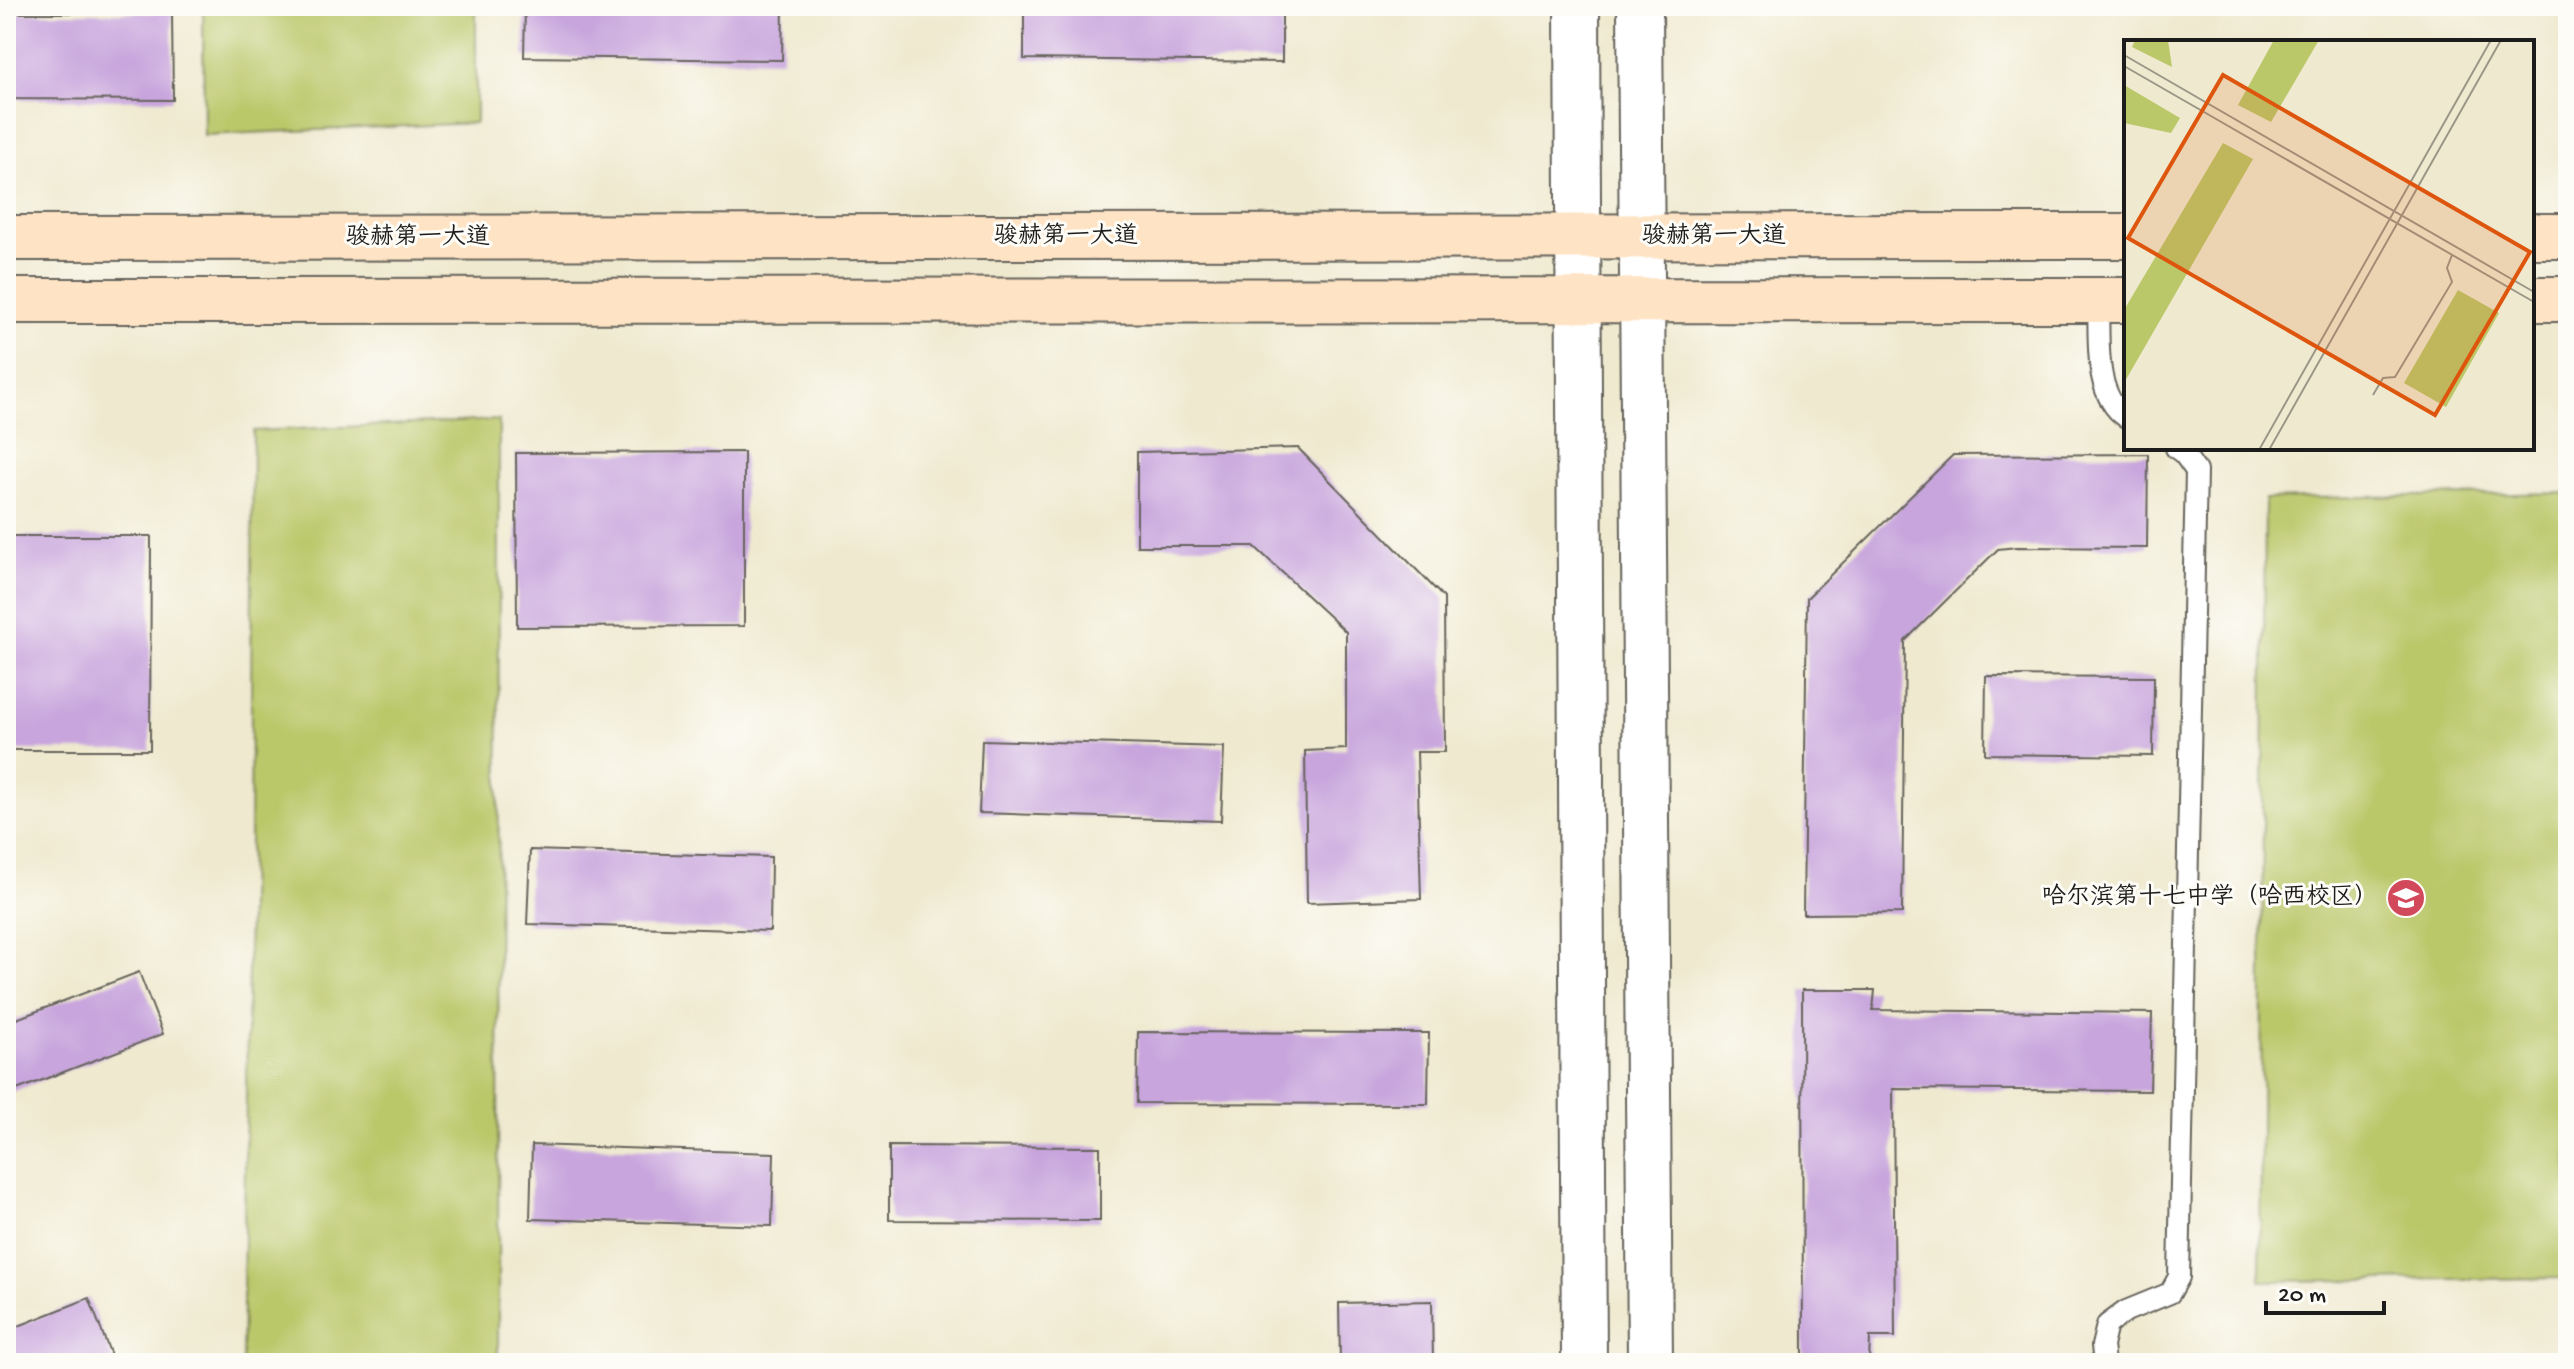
<svg xmlns="http://www.w3.org/2000/svg" width="2574" height="1369" font-family="'Gochi Hand','LXGW WenKai TC',sans-serif">
<rect width="100%" height="100%" fill="#fdfcf7"/>
<filter id="ink" filterUnits="userSpaceOnUse"><feTurbulence type="fractalNoise" baseFrequency=".0125" numOctaves="2"/><feDisplacementMap in="SourceGraphic" scale="16" xChannelSelector="R" yChannelSelector="G"/><feConvolveMatrix kernelMatrix="1 2 1 2 8 2 1 2 1" color-interpolation-filters="sRGB"/></filter>
<filter id="wash" filterUnits="userSpaceOnUse"><feTurbulence type="fractalNoise" baseFrequency=".006" numOctaves="4" result="noise"/><feDisplacementMap in="SourceGraphic" scale="32" xChannelSelector="R" yChannelSelector="G"/><feGaussianBlur stdDeviation="1.8" result="paint"/><feColorMatrix in="noise" values="0 0 0 0 0 0 0 0 0 0 0 0 0 0 0 0 0 1.4 0 .05"/><feComposite in="paint" operator="in"/></filter>
<g filter="url(#wash)">
<rect width="100%" height="100%" fill="#efe9cf"/>
<g fill="#bbc86a" stroke="#6c7243" stroke-width="2">
<path d="M203,6h273v117l-272,12z"/>
<path d="M499,420l-1,943h-256l8,-523 3,-409z"/>
<path d="M2568,493v785l-308,3 5,-782z"/>
</g>
<g id="blocks">
<g fill="#c8a5dd">
<path d="M525,6h258l-1,54 -258,-3z"/>
<path d="M1024,6h258v56l-258,-3z"/>
<path d="M6,13h166l1,87 -167,-1z"/>
<path d="M1298,448l146,150 1,154h-28l4,147 -114,4 -2,-152 41,-2v-117l-92,-86h-117v-94z"/>
<path d="M744,452v174l-227,1 -1,-174z"/>
<path d="M2148,454l-1,94 -130,-1 -19,2 -93,92 -3,272 -99,1 4,-316 146,-143z"/>
<path d="M6,536h145l-1,214h-144z"/>
<path d="M1986,676l168,1 -1,79 -168,-2z"/>
<path d="M982,740l242,7 -3,74 -242,-8z"/>
<path d="M530,850l241,7 -1,74 -243,-7z"/>
<path d="M139,972l24,62 -157,60v-71z"/>
<path d="M1802,990h73l-2,20 279,3 -2,78 -257,-2 2,248h-25l-1,26h-66z"/>
<path d="M1138,1032l291,1 -1,71 -291,-1z"/>
<path d="M532,1145l242,8 -2,73 -242,-7z"/>
<path d="M889,1146l211,1v74l-211,-1z"/>
<path d="M89,1298l25,65h-108v-32z"/>
<path d="M1432,1301l1,62h-93l-1,-60z"/>
</g>
</g>
</g>
<g filter="url(#ink)">
<use href="#blocks" fill-opacity="0" stroke="#66645b" stroke-width="2"/>
<g fill="none" stroke-linecap="round" stroke-linejoin="round">
<defs>
<g id="service">
<path d="M2098,300c2,36 -6,94 28,117"/>
<path d="M2104,1363l-2,-17 5,-21 19,-14 44,-18 9,-16 17,-806 -12,-17 -8,-6"/>
</g>
<g id="tertiary">
<path d="M1577,6l7,1357"/>
<path d="M1640,6l10,1357"/>
</g>
<g id="secondary">
<path d="M2532,236h36"/>
<path d="M6,238l2120,-2"/>
<path d="M2532,299h36"/>
<path d="M6,301l2120,-1"/>
</g>
</defs>
<use href="#service" stroke="#66645b" stroke-width="24"/>
<use href="#tertiary" stroke="#66645b" stroke-width="48"/>
<use href="#secondary" stroke="#66645b" stroke-width="48"/>
<use href="#service" stroke="#fff" stroke-width="20"/>
<use href="#tertiary" stroke="#fff" stroke-width="44"/>
<use href="#secondary" stroke="#fee4c5" stroke-width="44"/>
</g>
</g>
<defs>
<symbol id="school-disc" viewBox="-11 -11 22 22"><circle r="9.5" fill="#d1495b" stroke="#fdfcf7"/><path d="M0-5L7-2L0 1L-7-2ZM-4 1L0 2.5L4 1V4Q0 6-4 4Z" fill="#fff"/></symbol>
</defs>
<g fill-rule="evenodd">
<use href="#school-disc" x="2384" y="876" width="44" height="44"/>
</g>
<g text-anchor="middle" dominant-baseline="central" stroke-width="6" stroke-linejoin="round" paint-order="stroke">
<g font-size="24" fill="#1c1c1c" stroke="#fdfcf7">
<text x="1066" y="237">骏赫第一大道</text>
<text x="1714" y="237">骏赫第一大道</text>
<text x="418" y="238">骏赫第一大道</text>
</g>
<g font-size="24" fill="#1c1c1c" stroke="#fdfcf7" text-anchor="end">
<text x="2378" y="898">哈尔滨第十七中学（哈西校区）</text>
</g>
</g>
<g transform="translate(2124 40)">
<rect width="410" height="410" fill="#efe9cf"/>
<path d="M11,0h33l4,27 -40,-20zM150,0h45l-48,82 -33,-17zM0,45l56,33 -9,15 -47,-10zM99,103l30,16 -129,224v-73zM334,250l41,23 -53,94 -42,-24z" fill="#bbc86a"/>
<path fill="none" stroke="#9b9787" stroke-width="2" d="M0,15l410,237M0,26l410,236M249,355l10,-17 12,-1 57,-95 -5,-14 5,-13M135,410l232,-410M145,410l232,-410"/>
<path fill="#de560d" fill-opacity="0.15" stroke="#de560d" stroke-width="4" d="M99,35l307,177 -95,163 -307,-177z"/>
<rect width="410" height="410" fill="none" stroke="#1c1c1c" stroke-width="4"/>
</g>
<rect width="2574" height="1369" fill="none" stroke="#fdfcf7" stroke-width="32"/>
<path d="M2266 1301v12h118v-12" fill="none" stroke="#1c1c1c" stroke-width="4"/>
<text x="2278" y="1301" font-size="24" fill="#1c1c1c" stroke="#fdfcf7" stroke-width="6" paint-order="stroke">20 m</text>
</svg>
